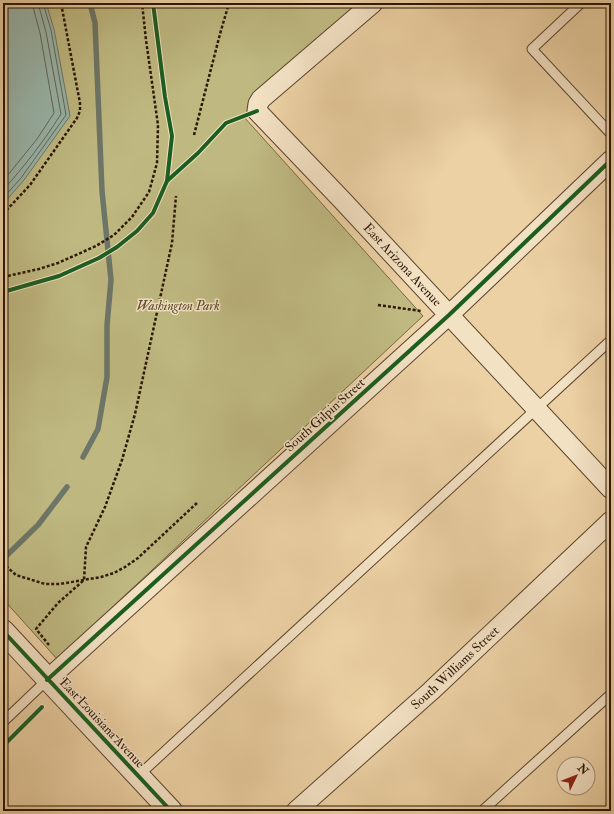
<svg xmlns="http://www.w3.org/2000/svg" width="614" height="814" font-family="'IM FELL Double Pica',serif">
<rect width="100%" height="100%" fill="#ecd1a4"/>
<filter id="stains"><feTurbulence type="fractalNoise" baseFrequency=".005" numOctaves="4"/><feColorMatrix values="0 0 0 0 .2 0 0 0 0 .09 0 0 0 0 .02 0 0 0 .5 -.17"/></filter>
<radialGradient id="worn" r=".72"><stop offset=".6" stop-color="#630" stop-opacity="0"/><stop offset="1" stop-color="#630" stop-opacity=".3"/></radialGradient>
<path fill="#bfb981" stroke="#756842" d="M3,3h363l-122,114 179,199 -366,343 -54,-60z"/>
<path fill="#99b6ab" stroke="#6d7668" d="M3,3h43l8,26 16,87 -46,64 -21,24z"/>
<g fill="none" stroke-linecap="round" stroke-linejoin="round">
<g stroke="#626658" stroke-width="1">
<path d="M3,181l34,-42 17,-26 -14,-80 -8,-30"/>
<path d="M3,190c21,-23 41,-49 58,-76l-15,-82 -8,-29"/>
<path d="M3,198l18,-20 45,-63 -15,-85 -8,-27"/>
</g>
<g stroke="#6d7668" stroke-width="5.5">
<path d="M83,457l15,-28 9,-52v-52l4,-45 -9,-89 -7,-168 -5,-20"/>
<path d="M3,559l35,-34 29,-38"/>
</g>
<defs>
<g id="service">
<path d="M581,3l-49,46 79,85"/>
<path d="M3,722l44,-42"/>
<path d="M138,776l473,-436"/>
<path d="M482,811l129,-117"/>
</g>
<g id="minor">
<path id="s1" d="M373,3l-112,96 -3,5 -1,7 85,89 269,289"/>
<path d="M47,680l402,-365 162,-155"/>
<path id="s2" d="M296,811l135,-120 180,-170"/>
</g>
<path id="tertiary" d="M3,631l168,180"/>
</defs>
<use href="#service" stroke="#5b452c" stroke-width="11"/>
<use href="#minor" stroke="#5b452c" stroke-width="21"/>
<use href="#tertiary" stroke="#5b452c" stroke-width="24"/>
<g stroke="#2b1604" stroke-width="2.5" stroke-dasharray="3 2" stroke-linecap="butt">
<path d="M194,135l26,-101 9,-31"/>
<path d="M3,214l27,-29 47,-67 3,-7v-8l-19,-100"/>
<path d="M3,277l36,-8 19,-6 38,-17 18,-11 18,-18 17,-25 8,-29 1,-38 -12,-85 -4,-37"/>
<path d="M378,305l43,6"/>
<path d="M3,562l4,5 9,8 29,9h15l41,-7 13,-4 11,-6 13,-9 60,-56"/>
<path d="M49,645l-13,-16 22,-26 26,-23 2,-33 19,-40 17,-47 13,-46 37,-171 4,-47"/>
<path d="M3,746l39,-39"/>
</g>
<use href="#service" stroke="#f3e1c4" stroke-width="9"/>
<use href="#minor" stroke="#f3e1c4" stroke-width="19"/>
<use href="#tertiary" stroke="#f3e1c4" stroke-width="22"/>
<defs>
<g id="cycleway">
<path d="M167,181l31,-28 28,-30 31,-12"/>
<path d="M3,292l56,-16 40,-18 18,-11 20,-16 16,-18 14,-32 5,-45 -7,-39 -12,-94"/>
<path d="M3,631l168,180"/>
<path d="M47,680l402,-365 162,-155"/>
<path d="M3,746l39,-39"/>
</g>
</defs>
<use href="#cycleway" stroke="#f3e1c4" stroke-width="6"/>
<use href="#cycleway" stroke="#1b5e20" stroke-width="4"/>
</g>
<g text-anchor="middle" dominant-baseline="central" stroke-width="3" stroke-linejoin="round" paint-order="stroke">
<g font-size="13" fill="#2b1604" stroke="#f3e1c4">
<text stroke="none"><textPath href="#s1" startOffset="372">East Arizona Avenue</textPath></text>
<text transform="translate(325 415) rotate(-42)">South Gilpin Street</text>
<text stroke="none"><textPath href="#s2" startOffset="214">South Williams Street</textPath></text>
<text transform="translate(102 723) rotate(47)">East Louisiana Avenue</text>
</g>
<g font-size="13" font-style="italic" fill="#57472a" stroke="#f3e1c4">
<text x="178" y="306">Washington Park</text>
</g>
</g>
<rect width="614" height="814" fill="none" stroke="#ecd1a4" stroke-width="16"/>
<rect x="4" y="4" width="606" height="806" fill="none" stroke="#2b1604" stroke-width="2"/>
<rect x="8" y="8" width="598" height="798" fill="none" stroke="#2b1604"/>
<g transform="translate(576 776) rotate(47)"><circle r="19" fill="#f3e1c4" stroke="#a39077"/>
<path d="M0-3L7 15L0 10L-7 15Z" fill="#8f2418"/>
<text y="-6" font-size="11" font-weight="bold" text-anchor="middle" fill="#2b1604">N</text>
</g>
<rect width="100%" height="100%" filter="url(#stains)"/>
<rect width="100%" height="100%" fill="url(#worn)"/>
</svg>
